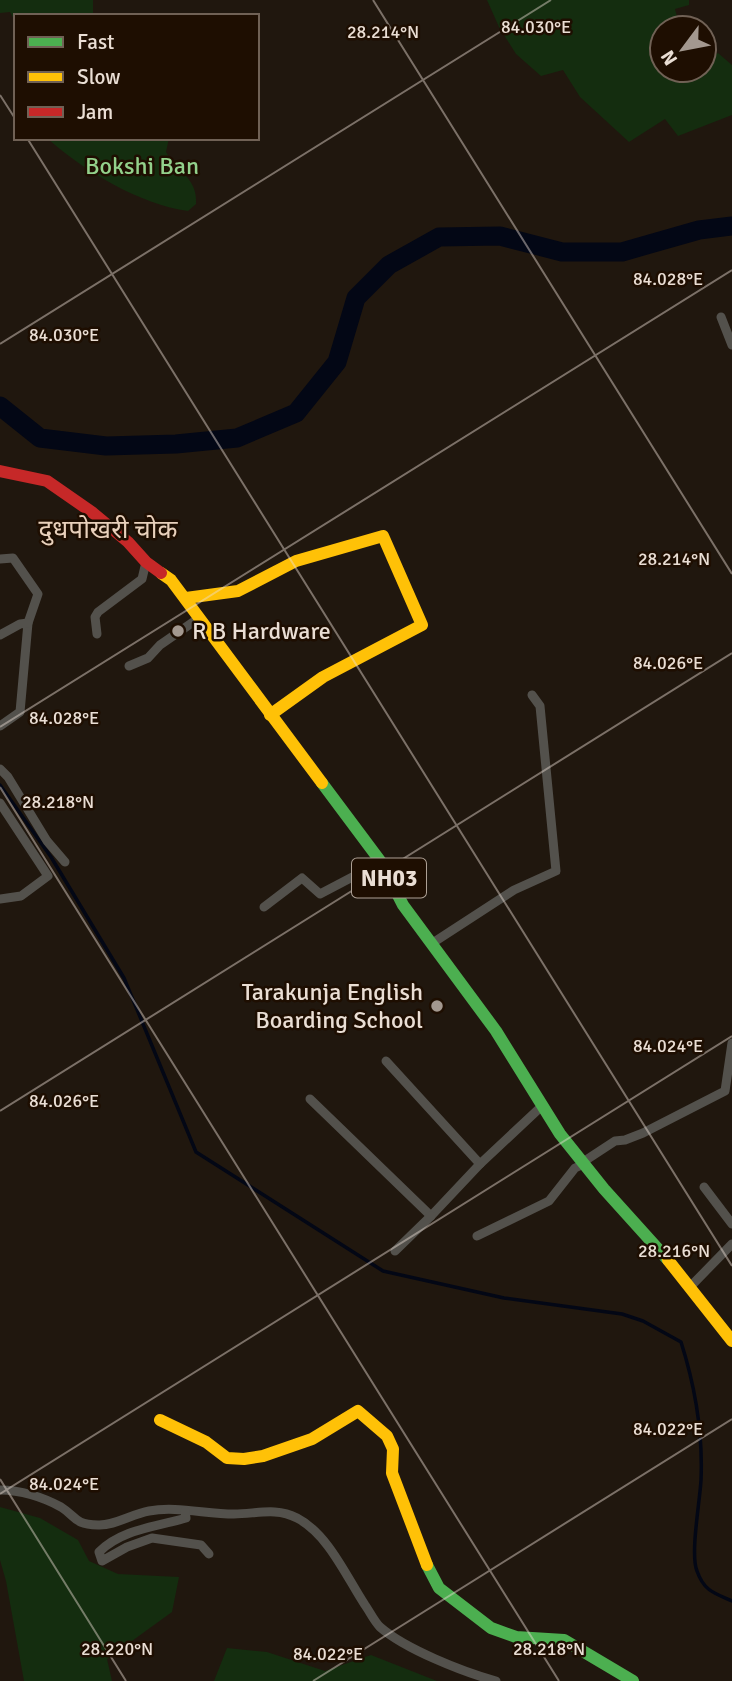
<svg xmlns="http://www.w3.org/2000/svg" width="732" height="1681" font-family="Signika,'Noto Sans Devanagari',sans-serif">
<rect width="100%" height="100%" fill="#20170e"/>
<g fill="#142d0f">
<path d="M0,0h93v16h-77v19l-1,-14 -5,-9 -10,1z"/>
<path d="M487,0h202v5l-14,4 5,19h-18v42h42v-13l3,3 11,-7 14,12v50l-54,21 -13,-17 -36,23 -49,-45 -17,-27 -22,6 -25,-22 -17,-27z"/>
<path d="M47,138h122l-3,14c11,20 32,26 30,52l-8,7c-47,-6 -106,-41 -141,-73z"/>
<path d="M0,1507l40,11 38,22 11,21 29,13 61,3 -7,35 -65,47 5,22h-88l-18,-100 -6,-21z"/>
<path d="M227,1648l40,4 58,19 46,-16 66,26h-223z"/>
</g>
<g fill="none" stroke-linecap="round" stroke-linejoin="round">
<path stroke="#030715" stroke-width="3.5" d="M0,785l51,72 73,121 72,174 187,119 121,27 118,16 21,7 38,21c14,44 22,91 20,138 -1,21 -11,74 -4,91 7,20 17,22 35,30"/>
<path stroke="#030715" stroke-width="19" d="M0,406l40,32 66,8 70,-2 61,-6 59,-25 41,-51 19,-64 33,-33 50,-28 61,-1 62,16h60l77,-22 33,-4"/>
<g stroke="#53514c" stroke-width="9">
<path d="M721,317l11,28"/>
<path d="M0,559l13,-1 25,36 -10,29 -8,89 -20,14"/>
<path d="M97,634l-2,-17 3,-5 44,-33 4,-17"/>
<path d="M0,635l20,-11 8,-1"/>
<path d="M129,666l19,-8 12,-13 39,-27"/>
<path d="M0,769l8,8 39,64 18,21"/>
<path d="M0,803l48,73 -27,20 -21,3"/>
<path d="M264,907l38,-29 18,16 61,-32"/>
<path d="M431,944l83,-54 42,-19 -16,-165 -8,-11"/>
<path d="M386,1061l94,103"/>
<path d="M310,1099l121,117 49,-52 63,-59"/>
<path d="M583,1162l32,-21 10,-1 18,-7 82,-42 7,-48"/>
<path d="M704,1187l28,37"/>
<path d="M477,1236l72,-35 26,-33 9,-4"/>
<path d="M395,1251l36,-35"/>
<path d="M689,1288l43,-44"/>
<path d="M0,1490c20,0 43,7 61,17 16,10 12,17 37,18 16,1 34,-11 51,-14 27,-5 57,3 85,3 22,0 42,-7 63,4 31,16 49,58 68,87 5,7 9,16 15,22 25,22 83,45 116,54"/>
<path d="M185,1511l1,7c-30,9 -64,11 -87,34l3,9 25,-14 25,-9 49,7 8,9"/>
</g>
<g stroke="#4caf50" stroke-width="12">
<path d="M322,783l59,79 22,43 93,126 64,103 44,55 64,71"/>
<path d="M427,1565l12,23 52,40 25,9 48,3 69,41"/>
</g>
<g stroke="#ffc107" stroke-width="12">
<path d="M161,573l10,7 151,203"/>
<path d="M186,598l52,-7 58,-30 87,-25 39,89 -99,52 -53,38"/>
<path d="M668,1260l64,81"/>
<path d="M160,1420l46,22 21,16 17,1 19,-3 49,-17 46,-28 29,25 6,13 -1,24 35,92"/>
</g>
<path stroke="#c62828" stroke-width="12" d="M0,471l47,10 46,32 35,29 18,20 15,11"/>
</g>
<path fill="none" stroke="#eaded4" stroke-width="2" stroke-opacity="0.45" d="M373,0l359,574M0,95l16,25M27,138l705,1128M0,344l551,-344M0,727l732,-457M0,787l559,894M0,1111l732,-458M0,1479l126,202M0,1494l732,-458M313,1681l419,-262"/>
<g fill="#a3988f" stroke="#1e0e01" stroke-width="2.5">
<circle cx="178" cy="631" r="7"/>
<circle cx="437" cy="1006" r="7"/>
</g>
<g text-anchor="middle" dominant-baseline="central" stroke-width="5" stroke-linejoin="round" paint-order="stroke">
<rect fill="#1e0e01" stroke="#ada095" stroke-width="2" x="352" y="858.5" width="74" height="39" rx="5"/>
<g font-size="23" font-weight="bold" fill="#eaded4">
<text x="389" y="878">NH03</text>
</g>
<g font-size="24" fill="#93d18b" stroke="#1e0e01">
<text x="142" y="166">Bokshi Ban</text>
</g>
<g font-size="24" fill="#eaded4" stroke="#1e0e01" text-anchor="start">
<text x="192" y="631">R B Hardware</text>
<text x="423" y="992" text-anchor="end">Tarakunja English<tspan x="423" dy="28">Boarding School</tspan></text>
</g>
<g font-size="26" fill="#e8d0bb" stroke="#1e0e01">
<text x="108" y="530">दुधपोखरी चोक</text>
</g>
</g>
<g font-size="18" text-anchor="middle" fill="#eaded4" stroke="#1e0e01" stroke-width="5" stroke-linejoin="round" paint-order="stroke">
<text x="536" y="33">84.030°E</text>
<text x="383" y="38">28.214°N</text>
<text x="668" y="285">84.028°E</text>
<text x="64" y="341">84.030°E</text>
<text x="674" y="565">28.214°N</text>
<text x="668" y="669">84.026°E</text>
<text x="64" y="724">84.028°E</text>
<text x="58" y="808">28.218°N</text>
<text x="668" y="1052">84.024°E</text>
<text x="64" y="1107">84.026°E</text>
<text x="674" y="1257">28.216°N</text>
<text x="668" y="1435">84.022°E</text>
<text x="64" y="1490">84.024°E</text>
<text x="117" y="1655">28.220°N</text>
<text x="549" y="1655">28.218°N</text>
<text x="328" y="1660">84.022°E</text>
</g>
<rect x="14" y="14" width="245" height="126" fill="#1e0e01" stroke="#706155" stroke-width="2"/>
<rect x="28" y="37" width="35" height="10" fill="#4caf50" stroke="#706155" stroke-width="2"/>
<text x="77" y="49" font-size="21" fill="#eaded4">Fast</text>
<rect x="28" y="72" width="35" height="10" fill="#ffc107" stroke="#706155" stroke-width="2"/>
<text x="77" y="84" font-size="21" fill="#eaded4">Slow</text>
<rect x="28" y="107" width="35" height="10" fill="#c62828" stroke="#706155" stroke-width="2"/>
<text x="77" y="119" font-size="21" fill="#eaded4">Jam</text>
<g transform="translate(683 49) rotate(238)"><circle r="33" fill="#1e0e01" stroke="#706155" stroke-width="2"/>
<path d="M0-5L12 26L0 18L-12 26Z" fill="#a3988f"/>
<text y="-10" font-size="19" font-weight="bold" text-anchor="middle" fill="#eaded4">N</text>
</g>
</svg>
